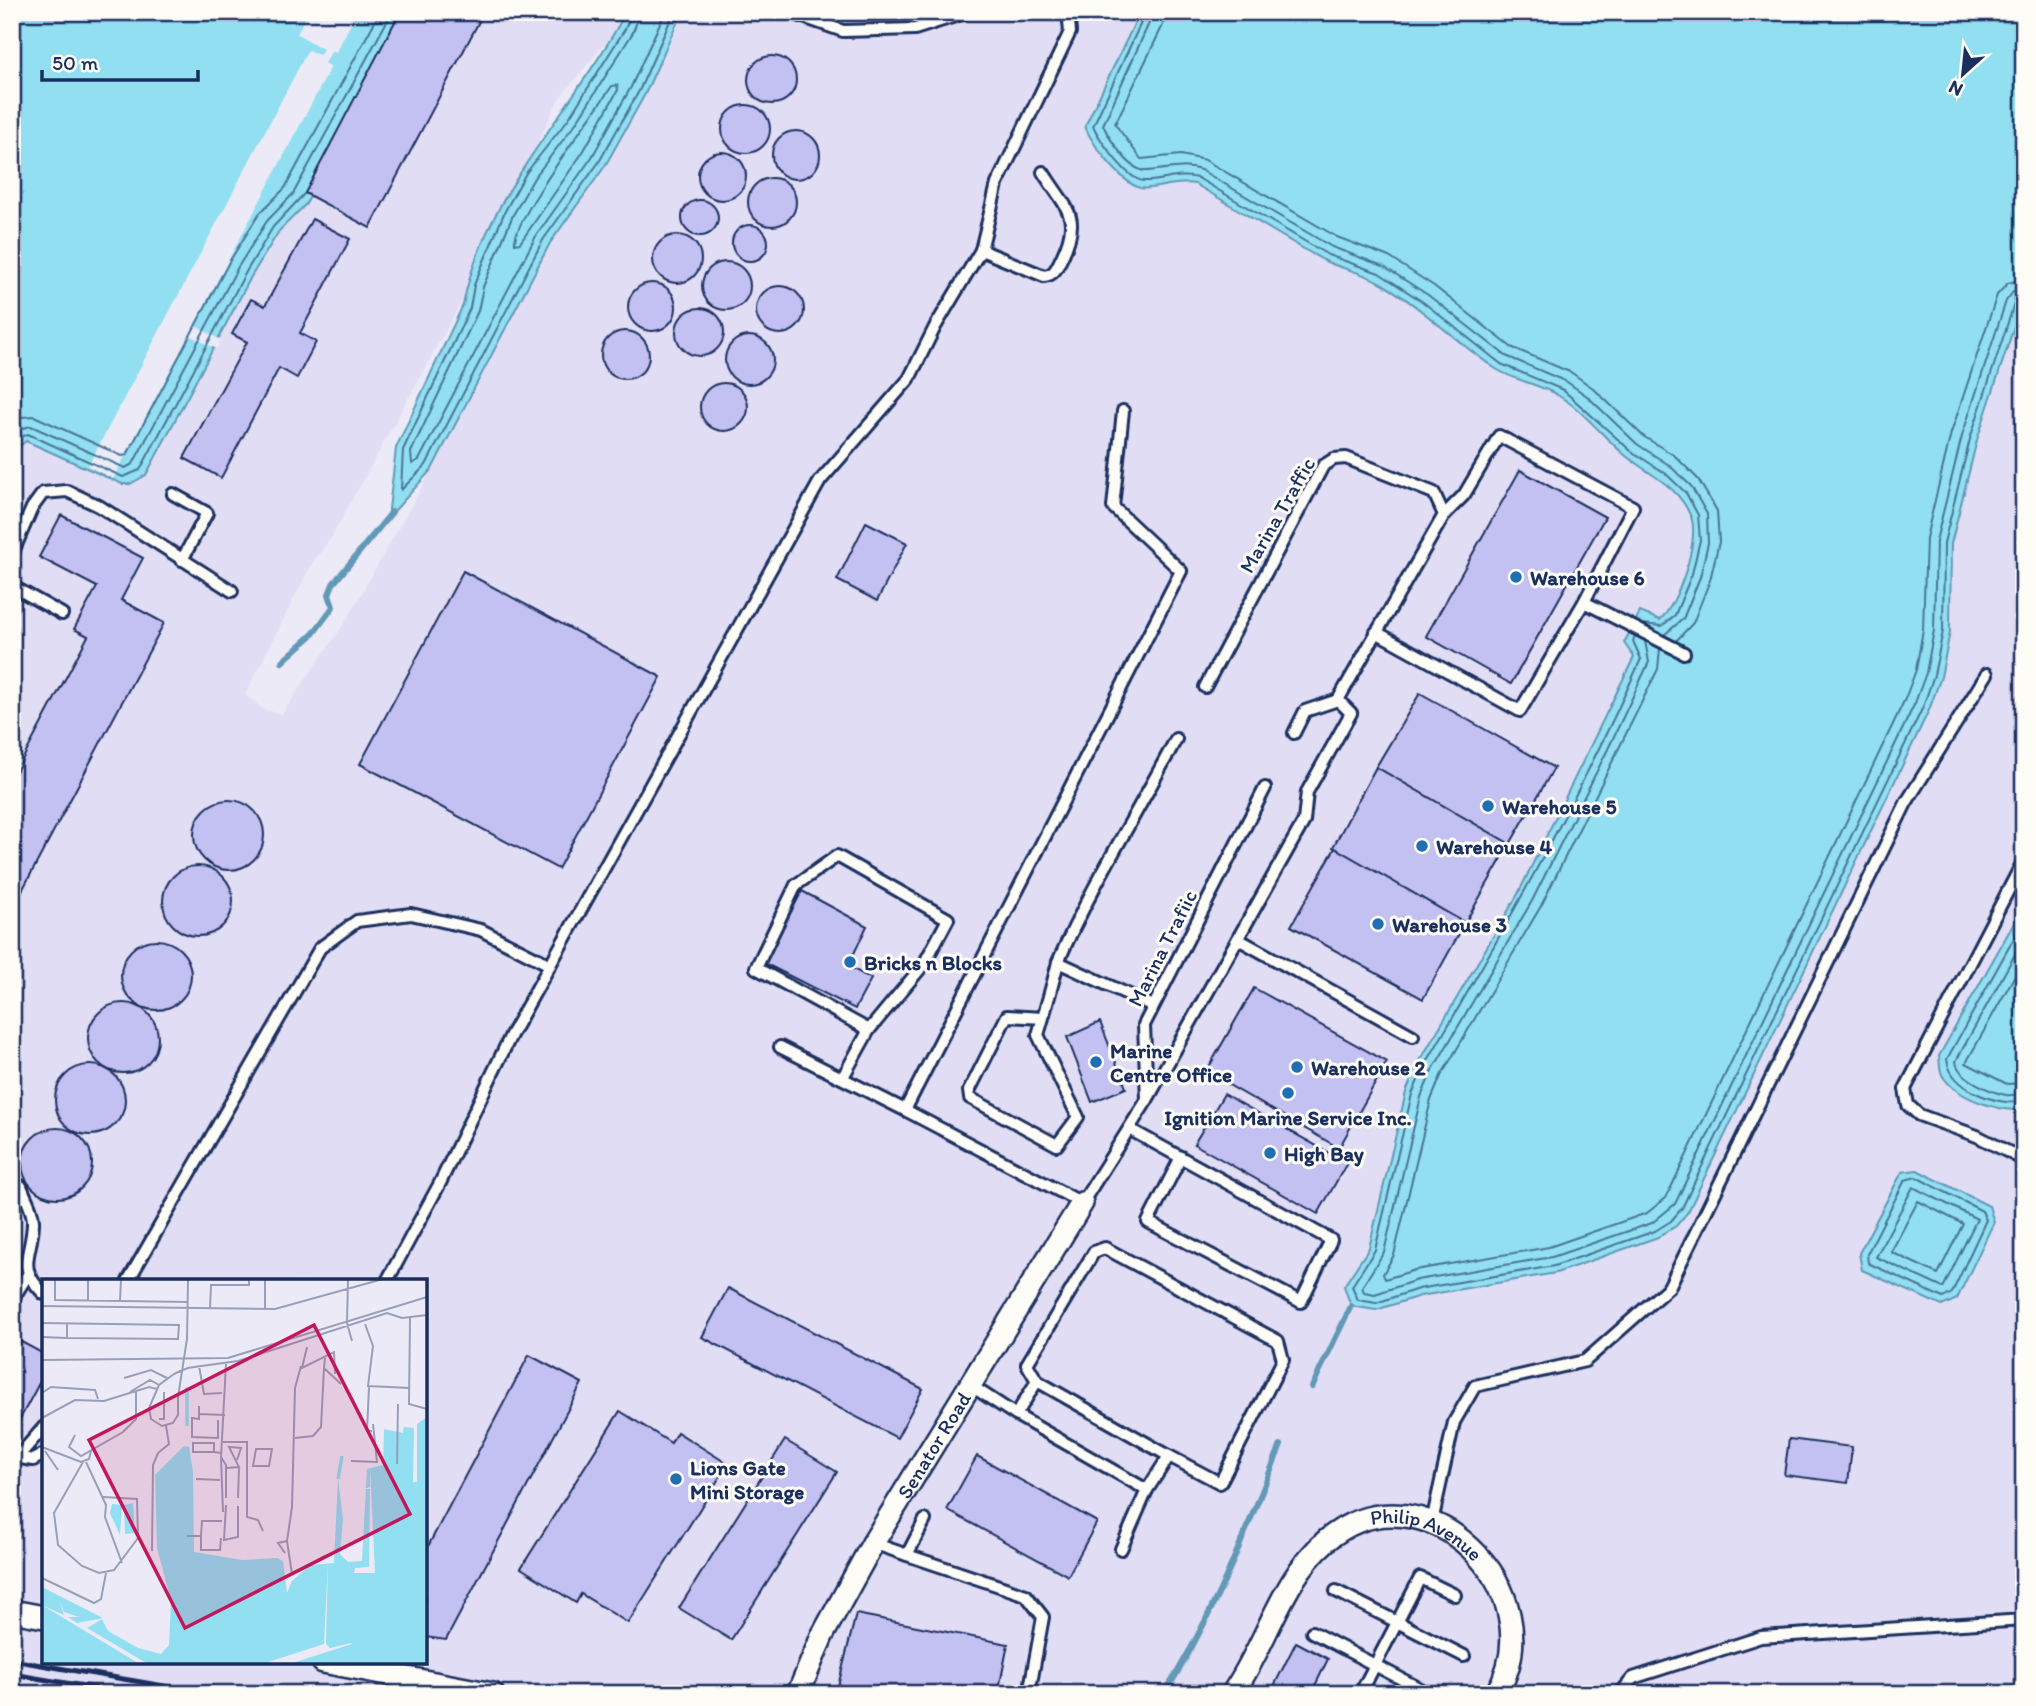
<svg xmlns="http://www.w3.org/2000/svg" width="2036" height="1706" font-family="Itim,sans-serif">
<rect width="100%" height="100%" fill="#eceaf6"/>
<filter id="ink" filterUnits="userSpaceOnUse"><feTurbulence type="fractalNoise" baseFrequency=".0143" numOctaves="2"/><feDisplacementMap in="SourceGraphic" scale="14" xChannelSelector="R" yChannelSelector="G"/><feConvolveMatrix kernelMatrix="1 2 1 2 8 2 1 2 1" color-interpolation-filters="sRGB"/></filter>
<g filter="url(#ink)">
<path fill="#e0ddf5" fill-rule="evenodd" d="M410,12h216l-7,14 -61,74 -90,190 -137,248 -19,25 -67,132 19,15 18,4 64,-93 86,-152 118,-226 55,-77 40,-72 37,-82h458l-51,104 53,72 37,-7 16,3 130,77 50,18 44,28 78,63 61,25 69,62 33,20 20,20 12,21 1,22 -8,31 -16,41 -8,8 -21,-8 -16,31 10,14 -40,85 -76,152 -100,170 -12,28 -37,156 -25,38 32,24 312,-98 241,-502 22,-166 26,-104 47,-144v1398h-2012v-1242l14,-11 96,43 16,-3 114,-206 27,-44 15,-14zM44,1281h381v381h-381z"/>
<g fill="#91dff1" stroke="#6299b6" stroke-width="2">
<path d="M12,12h398l-104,192 -27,27 -27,44 -106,200 -16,9h-8l-96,-43 -14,11z"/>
<path d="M626,12h56l-37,82 -40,72 -55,77 -118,226 -44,49 8,-70 67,-143c22,-113 110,-194 163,-293z"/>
<path d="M1140,12h884v284l-47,144 -26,104 -1,88 -9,45 -12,33 -241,502 -12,14 -18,11 -102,36 -136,23 -44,14 -25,-4 -7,-20 25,-38 37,-156 12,-28 100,-170 116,-237 -10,-14 16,-31 20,8c18,-16 40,-80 31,-103 -12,-31 -41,-42 -65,-61 -23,-19 -41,-44 -67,-60 -19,-12 -44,-15 -63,-27 -41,-27 -75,-64 -119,-88 -17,-10 -37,-12 -54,-21 -43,-24 -85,-51 -128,-76 -20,-4 -41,7 -55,4 -18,-5 -49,-45 -55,-62z"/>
<path d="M2024,905v199l-4,6c-23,1 -62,-12 -76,-32 -5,-6 -4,-14 -5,-22z"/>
<path d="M1917,1170l72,36 5,16 -37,77 -15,7 -80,-36 -3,-17 43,-81z"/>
</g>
<path fill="#eceaf6" d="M308,12h49l-21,40 -4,-2 -7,13 6,4 -137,258 27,15 -4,9 -28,-14 -76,144 -25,-13 220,-416 11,5 4,-6 -26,-15z"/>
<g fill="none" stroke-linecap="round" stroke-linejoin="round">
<g stroke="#4a7599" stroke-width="2">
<path d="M632,12l-7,17 -56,89 -43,55 -21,38 -31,74 -4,23 -67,142 -2,40 25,-25 117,-225 56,-78 40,-71 35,-79"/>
<path d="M641,12l-9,22 -56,89 -42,55 -21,37 -30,72 -5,24 -67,141 1,12 7,-4 117,-224 56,-79 39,-70 34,-75"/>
<path d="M1146,12l-53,114c7,14 34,54 51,55 20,1 32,-8 54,-3l130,77 51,18 44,29 78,62 62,26 68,61 34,22 21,20 12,22 2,25 -8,34 -17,41 -13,11 -20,-2"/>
<path d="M1154,12l-51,113c6,13 27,47 44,46 20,-1 34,-7 54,-1l131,77 51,19 45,29 78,61 61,26 20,14 50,48 32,21 22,21 16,28 1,29 -8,34 -17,42 -19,16"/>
<path d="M1165,12l-2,13 -48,99 26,35 40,-4 24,5 132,77 52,20 45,29 77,61 61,26 21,15 50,48 32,20 23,23 19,32 2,31 -9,38 -17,43 -17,18"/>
<path d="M617,85l1,5 -35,62 -63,91 -5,1c-4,-22 80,-132 97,-158z"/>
<path d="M12,418l22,-2 88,40 5,-1 102,-193 30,-48 26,-26 95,-176"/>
<path d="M12,431l19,-5 94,42 8,-4 105,-197 29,-46 26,-27 99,-182"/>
<path d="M12,441l16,-7 95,43 17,-7 106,-198 27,-45 31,-33"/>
<path d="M1635,636l-2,5 8,18c-63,141 -139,275 -217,408l-12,27 -37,156 -23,36 6,14 18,3 42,-14 136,-23 101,-35 16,-10 11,-13 241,-501 11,-32 9,-44 1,-88 26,-104 44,-135 10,-5"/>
<path d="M1645,641l4,21 -41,87 -76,152 -100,170 -11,26 -37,155 -22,35 2,5 11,2 42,-14 135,-23 100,-34 23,-19 240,-501 11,-30 8,-43 2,-89 26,-105 44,-135 7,-9 11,-2"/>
<path d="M1660,648l-2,21 -117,237 -100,170 -10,24 -37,155 -11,19 2,5 30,-9 134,-23 98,-34 19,-15 239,-499 11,-29 7,-40 3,-92 25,-105 46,-138 11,-12 16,-4"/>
<path d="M2024,920l-77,139c3,30 50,47 77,43"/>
<path d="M2024,938l-68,123c1,16 34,31 50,34 6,1 12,-1 18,-2"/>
<path d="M2024,959l-58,104 41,21 17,-1"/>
<path d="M1916,1177l66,34 4,9 -34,73 -9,5 -75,-35 -1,-9 38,-74z"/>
<path d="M1913,1187l64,32 -34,69 -67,-31z"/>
<path d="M1918,1201l45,23 -25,50 -47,-22z"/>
</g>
<g stroke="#6299b6" stroke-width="6">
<path d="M282,662l31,-28 20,-27 -4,-13 4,-10 59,-72"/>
<path d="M1312,1387l39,-81"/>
<path d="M1164,1694c50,-77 82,-165 117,-249"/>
</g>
</g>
<g fill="#c3c0f2" stroke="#1b2f5e" stroke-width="2">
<path d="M400,12h84l-114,216 -65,-35z"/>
<circle cx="772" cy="80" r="24"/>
<circle cx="746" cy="129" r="24"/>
<circle cx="796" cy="155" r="24"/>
<circle cx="722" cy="176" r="24"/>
<circle cx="772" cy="202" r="24"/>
<circle cx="700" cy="218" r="18"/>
<path d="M312,219l38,20 -50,94 16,9 -19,36 -18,-10 -58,110 -37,-20 63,-116 -15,-8 19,-35 14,7z"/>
<circle cx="750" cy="243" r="18"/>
<circle cx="677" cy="259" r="24"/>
<circle cx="726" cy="286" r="24"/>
<circle cx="652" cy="307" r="24"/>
<circle cx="780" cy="310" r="24"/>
<circle cx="700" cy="332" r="24"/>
<circle cx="625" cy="355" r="24"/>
<circle cx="749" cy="360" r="24"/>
<circle cx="724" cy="407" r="24"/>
<path d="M1520,470l85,47 -94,167 -85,-48z"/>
<path d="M61,515l82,43 -22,42 43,23 -148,279 -4,-2v-121l76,-143 -14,-7 23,-42 -58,-30z"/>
<path d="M866,522l41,21 -30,58 -40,-21z"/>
<path d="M463,571l198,106 -103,192 -198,-105z"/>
<path d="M1420,693l134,75 -44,76 -134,-77z"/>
<path d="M1376,767l134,77 -45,79 -132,-76z"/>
<circle cx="229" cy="835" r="35"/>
<path d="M1335,848l130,75 -42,76 -132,-73z"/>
<circle cx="198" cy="901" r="35"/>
<path d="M802,891l65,35 -19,40 23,13 -16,30 -91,-46z"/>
<circle cx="156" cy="975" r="35"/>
<path d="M1254,988l133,74 -48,86 -133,-76z"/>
<circle cx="123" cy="1038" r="35"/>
<path d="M1100,1022l26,66 -34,14 -25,-65z"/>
<circle cx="90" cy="1100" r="35"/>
<path d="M1224,1094l123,69 -29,51 -124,-70z"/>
<circle cx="57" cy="1163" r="35"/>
<path d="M728,1288l195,101 -26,49 -195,-101z"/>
<path d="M12,1337l32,17v20l-32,60z"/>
<path d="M529,1355l53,28 -136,257 -21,-3v-85z"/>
<path d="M620,1411l51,32 6,-11 51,32 -100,159 -47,-29 -5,9 -55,-35z"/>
<path d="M1789,1439l63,8 -4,36 -64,-8z"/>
<path d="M785,1440l52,32 -106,168 -52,-32z"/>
<path d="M977,1456l120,66 -29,54 -121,-66z"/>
<path d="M856,1614l152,30 -10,50h-162z"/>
<path d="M1296,1642l32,17 -17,35h-41z"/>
</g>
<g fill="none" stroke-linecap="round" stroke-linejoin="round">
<defs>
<g id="lane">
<path d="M789,12l54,19 72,-2 53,-17"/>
<path d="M981,250l16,-66 73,-152 -2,-20"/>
<path d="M1123,411l-10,96 68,64 -276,539 177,93 65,-103 -3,-75 121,-237"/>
<path d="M173,494l34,19 -25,47"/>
<path d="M1444,515l20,-20 35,-59 134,71 -49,95"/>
<path d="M12,554l20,-46 11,-15 24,-2 32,15 133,85"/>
<path d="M12,586l50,28"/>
<path d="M1376,632l144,79 64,-109 100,51"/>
<path d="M1205,687l118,-221 11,-7 12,-1 88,35 10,22 -106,185 -33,11 -11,22"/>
<path d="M837,856l111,63 -24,45 -55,66 -113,-62 40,-83z"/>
<path d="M2024,860l-119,229 3,16 11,10 58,21 47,24"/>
<path d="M1238,939l175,97"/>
<path d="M1058,962c34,-78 79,-148 118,-223"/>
<path d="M1043,1018l-36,-2 -38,75 1,7 87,47 21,-28 -40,-82c7,-24 14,-48 20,-73l95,44"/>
<path d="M780,1047l125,63"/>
<path d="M843,1077l26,-47"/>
<path d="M1147,1100l157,-279 3,-29 44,-79 -13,-13"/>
<path d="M1131,1130l200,110 -30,62 -153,-80 33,-65"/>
<path d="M21,1186c4,11 13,26 12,37 -1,34 -18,42 11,71"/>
<path d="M128,1281l192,-333 37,-27 54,-7 70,16 69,35"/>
<path d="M387,1281l53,-98 71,-148 309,-554 89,-102 26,-52 46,-77 63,26c11,-1 13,-9 18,-19 20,-42 4,-48 -19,-85"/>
<path d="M12,1300l15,-24"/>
<path d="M1037,1381l-10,-17 67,-112 11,-4 173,93 5,19 -63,123 -51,-27 -22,34 -26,59"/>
<path d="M970,1385l46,30 131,75"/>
<path d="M1016,1415l21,-34 132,75"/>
<path d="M14,1457l19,3 11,-6"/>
<path d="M17,1458l27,-31"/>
<path d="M1432,1522l22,-100 21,-36 110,-25 84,-74 237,-484 81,-129"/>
<path d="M873,1543l34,12 18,-35"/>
<path d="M907,1555l119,40 17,22 -14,77"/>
<path d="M1336,1591l128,65"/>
<path d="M1312,1632l118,62"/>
<path d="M1360,1694l60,-116 35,17"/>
<path d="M1620,1694l13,-16 128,-41 263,-17"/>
</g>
<g id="street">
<path d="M12,1611l32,6"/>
<path d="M323,1662l170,32"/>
<path id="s1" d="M798,1694l24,-58 51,-93 209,-340"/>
<path id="s2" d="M1232,1694c34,-48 49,-115 95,-154 96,-81 231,52 169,154"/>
</g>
</defs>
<use href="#lane" stroke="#1b2f5e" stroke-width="16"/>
<use href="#street" stroke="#1b2f5e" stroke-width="26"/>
<use href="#lane" stroke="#fdfcf7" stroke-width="10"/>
<use href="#street" stroke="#fdfcf7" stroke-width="21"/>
<g stroke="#1b2f5e" stroke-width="5">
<path d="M12,1660l199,34"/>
<path d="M12,1674l120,20"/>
</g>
</g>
</g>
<g fill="#1f6fb2" stroke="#fdfcf7" stroke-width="2.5">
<circle cx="1516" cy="577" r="7"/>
<circle cx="1488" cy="806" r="7"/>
<circle cx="1422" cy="846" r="7"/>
<circle cx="1378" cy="924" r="7"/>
<circle cx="850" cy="962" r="7"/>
<circle cx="1096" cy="1062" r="7"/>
<circle cx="1297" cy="1067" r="7"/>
<circle cx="1288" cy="1093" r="7"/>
<circle cx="1270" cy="1153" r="7"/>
<circle cx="676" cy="1479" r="7"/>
</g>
<g text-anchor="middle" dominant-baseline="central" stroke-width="6" stroke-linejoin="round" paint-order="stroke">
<g font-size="21" fill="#1b2f5e" stroke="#fdfcf7">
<text transform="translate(1277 515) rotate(-60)">Marina Traffic</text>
<text transform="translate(1162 948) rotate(-63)">Marina Trafiic</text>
<text stroke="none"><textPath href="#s1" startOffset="284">Senator Road</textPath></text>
<text stroke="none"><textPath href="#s2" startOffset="292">Philip Avenue</textPath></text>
</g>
<g font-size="21" font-weight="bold" fill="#1b2f5e" stroke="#fdfcf7" text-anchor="start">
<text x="1530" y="577">Warehouse 6</text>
<text x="1502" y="806">Warehouse 5</text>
<text x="1436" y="846">Warehouse 4</text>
<text x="1392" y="924">Warehouse 3</text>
<text x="864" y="962">Bricks n Blocks</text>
<text x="1110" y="1050">Marine<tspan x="1110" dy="24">Centre Office</tspan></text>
<text x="1311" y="1067">Warehouse 2</text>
<text x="1288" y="1117" text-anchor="middle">Ignition Marine Service Inc.</text>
<text x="1284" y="1153">High Bay</text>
<text x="690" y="1467">Lions Gate<tspan x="690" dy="24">Mini Storage</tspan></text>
</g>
</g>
<g transform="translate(42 1279)">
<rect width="385" height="385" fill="#eceaf6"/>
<path d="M385,138v247h-385v-77l59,30 7,14 30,17 23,6 8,-9 2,-44 -14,-53 -2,-73 29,-29 5,1 4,25 1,80 48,8 35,-2 6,3 4,32 5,-12 18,-16 24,-2 4,-85 5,41 -3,35 8,8 14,-1 5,-92 16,-4 1,-36 19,4 1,-10 13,1zM91,224l2,30 -10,1 -1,-29zM70,225l10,1 -2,30 -10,-22z" fill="#91dff1"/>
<path d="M361,144h14v59h-4l1,-54 -11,-1zM328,188l5,106h-21l1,-5 14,-1 1,-78h-6l6,-2zM286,283l-2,82 4,4 21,-5 1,1 -63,20h-27l62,-20zM17,319l5,14 15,5h-11l9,6 27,-5 -17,10 61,36 -10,-1 -96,-58 22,10z" fill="#eceaf6"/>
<path fill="none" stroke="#91dff1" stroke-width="3.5" d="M145,108v39M296,200l4,-23"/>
<path fill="none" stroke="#989fb9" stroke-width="2" d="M46,0v22M146,0l-1,60 -9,58v18l-5,8 -11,3 -11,-7 -2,-11 10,-23 15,-11 4,-2 10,-4 6,-1 44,-6 149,-48 15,5 25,-3M306,0l-1,44 5,18M13,21l133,2M13,22v-22M78,22l1,-22M0,27l233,3 108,-30M168,30l1,-24h38v-6M223,30v-30M368,39l-1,86 18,5M0,44l137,2 -1,14 -111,-1v-14M323,45l8,22 -5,40 42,2M0,58l25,1M265,68l-5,21 32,-16 1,22M283,79l-1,10 17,16M0,81l186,-2 199,-61M157,87l5,28 18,-1M82,99l27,-8 16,8M327,108l-2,44h5M88,113l20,-12 9,5M0,114l9,-6 44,3 3,9M157,127v13l-7,-1v19l26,1v-18M157,135l26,1M0,139l33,-18 29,1 45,-14 8,2M117,140h5v-27M33,156l-6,12 12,9 42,-24 13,-13v-27M253,159l18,-2 8,-9 3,-59M181,163h24v75l11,3 5,11M0,168l39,15 8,-3 2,-8M214,170h16l-3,17h-16zM3,172l13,19M172,173v-9h-21v9h21l7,1M179,179l2,54M309,182l26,1 -4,-38M41,183l-29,51 4,32 24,21 17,7 15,-3 24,-32 -1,-39 -34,-2M44,183l20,43 -1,12 17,46M355,185l1,-60M184,189l13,-1 -10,-20 12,1 -4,12M154,200l24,1M184,219v-33l-5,-8 5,-93M196,219l1,-31M184,226l-2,35 14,-3v-31M145,257h14l1,-15h20M159,257v14h19l1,-12M245,262l5,33 33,-18M110,272l1,-86 5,-12 11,-9 -3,-18M243,274l-7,-10 9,-2 5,-34 3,-119 6,-22M0,299l52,25 7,-4 5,-26"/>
<path fill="#c2185b" fill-opacity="0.15" stroke="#c2185b" stroke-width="3.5" d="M272,46l96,189 -225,114 -96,-188z"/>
<rect width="385" height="385" fill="none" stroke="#1b2f5e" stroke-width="3.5"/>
</g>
<rect width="2036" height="1706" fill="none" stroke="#fdfcf7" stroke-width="42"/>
<rect x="21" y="21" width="1994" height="1664" fill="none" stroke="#1b2f5e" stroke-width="2.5" filter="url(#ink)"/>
<g transform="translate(1963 74) rotate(207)" stroke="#fdfcf7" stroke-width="5" paint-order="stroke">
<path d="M0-5L12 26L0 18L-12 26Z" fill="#1b2f5e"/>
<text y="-10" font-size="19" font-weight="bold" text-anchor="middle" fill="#1b2f5e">N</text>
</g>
<path d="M42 70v10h156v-10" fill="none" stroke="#1b2f5e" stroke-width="3.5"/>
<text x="52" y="70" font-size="21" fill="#1b2f5e" stroke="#fdfcf7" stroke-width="5" paint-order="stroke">50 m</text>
</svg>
